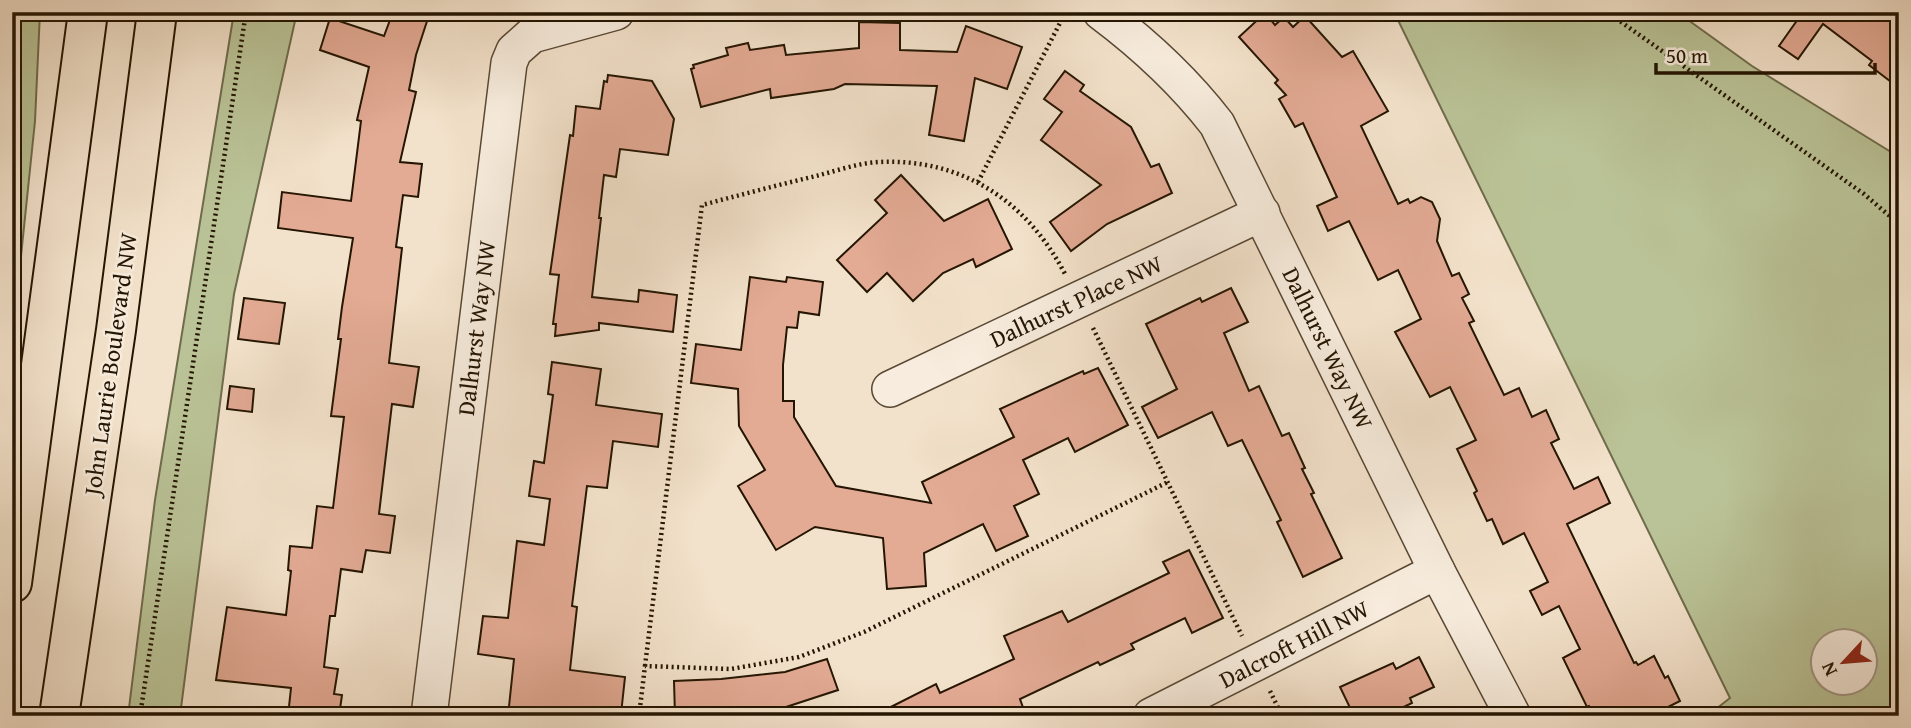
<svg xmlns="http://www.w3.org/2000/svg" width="1911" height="728" font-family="'Gentium Book Plus',serif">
<rect width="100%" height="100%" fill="#f3e2cb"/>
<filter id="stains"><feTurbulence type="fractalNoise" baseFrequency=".00286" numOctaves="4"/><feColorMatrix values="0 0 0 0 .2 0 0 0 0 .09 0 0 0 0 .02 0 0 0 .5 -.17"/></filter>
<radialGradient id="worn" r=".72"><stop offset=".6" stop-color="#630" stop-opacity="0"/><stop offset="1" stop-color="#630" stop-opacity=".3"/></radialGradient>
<g fill="#bac397" stroke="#6f6c4c" stroke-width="2" fill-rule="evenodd">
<path d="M12,12h28l-5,109 -23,222z"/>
<path d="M234,12h63l-63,282 -54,422h-52l27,-216z"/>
<path d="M1394,12h283l75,54 147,91v559h-192l23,-18zM1824,640h42v42h-42z"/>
</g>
<g fill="#e3aa94" stroke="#241502" stroke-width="2">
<path d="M393,12h37l-14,43 -7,35 7,2 -16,70 22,2 -4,33 -15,-2 -7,52 6,1 -13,115 30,4 -6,40 -21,-3 -13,110 16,2 -5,37 -24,-3 -4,22 -21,-3 -6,47h-5l-6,51 14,2 -4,25 8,1 -3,21h-51l3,-28 -75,-8 11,-73 59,8 5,-44 -3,-1 2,-24 22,2 5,-42 16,2 11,-91 -13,-1 10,-77h-3l4,-32 11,-69 -75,-10 4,-36 69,9 10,-80 -4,-1 12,-53 -49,-17 10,-32 54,18z"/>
<path d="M1803,12h77l19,15v61l-30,-23 3,-4 -49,-37 -25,35 -19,-13z"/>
<path d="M1265,13l10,12 9,-8 9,10 12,-11 37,41 11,-6 35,60 -27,15 37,78 10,-5 2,4 11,-6 11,5 8,17 -3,22 15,35 7,-3 10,21 -7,4 12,23 -5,2 35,72 15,-7 13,29 14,-7 13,29 -8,4 23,46 24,-12 12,26 -43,21 67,139 2,-1 2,3 16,-9 11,22 3,-2 12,25 -14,7 4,8h-76l-5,-10 -2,1 -24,-49 17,-9 -21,-43 -17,9 -12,-24 18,-9 -24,-49 -21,11 -11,-25 -5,2 -13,-28 3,-2 -20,-42 19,-9 -26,-53 -20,10 -35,-65 26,-13 -23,-49 -20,10 -29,-59 -21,10 -11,-25 20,-9 -34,-74 -8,4 -16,-28 7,-4 -11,-12 3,-3 -39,-43z"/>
<path d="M859,22l41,1v27l57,2 9,-26 56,21 -15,42 -32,-11 -11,63 -35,-6 8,-49 -92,-2 -11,5 -63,9 -1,-9 -69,18 -10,-38 3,-1 -1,-3 35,-10 -2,-7 22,-5 2,7 34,-5 2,10 73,-7z"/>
<path d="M1065,71l19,14 -4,6 51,36 20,40 8,-3 13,29 -65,31 -36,27 -21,-29 51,-37 -60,-45 21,-28 -18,-13z"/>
<path d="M608,75l44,6 22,38 -6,36 -48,-6 -4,28 -12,-2 -5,43h2l-9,79 46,5 1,-12 38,5 -4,37 -74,-9v7l-44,6 1,-12h-3l6,-49 -9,-1 20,-139 3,1 3,-30 24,3 4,-28 3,1z"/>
<path d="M901,175l43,46 44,-22 24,50 -36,18 -3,-8 -30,14 -30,28 -26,-28 -20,19 -30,-32 50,-47 -12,-13z"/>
<path d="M750,277l36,5 1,-5 36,5 -4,33 -20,-3 -2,16 -10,-1 -4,38v36h11v16l42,69 95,17 -9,-21 92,-45 -14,-28 83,-38 1,3 14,-6 30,57 -53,27 -7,-14 -45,22 16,34 -25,12 14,30 -32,15 -13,-27 -59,29 2,33 -39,3 -4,-51 -68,-11 -39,23 -38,-64 27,-16 -26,-44 -1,-37 -47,-6 5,-39 45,6z"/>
<path d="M1231,288l17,34 -24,11 25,58 10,-5 23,50 7,-3 16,35 -3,1 12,24 -3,1 31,64 -39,19 -26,-55 4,-2 -39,-80 -14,6 -16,-34 -54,26 -16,-31 35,-18 -31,-65 54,-26 2,4z"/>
<path d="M244,298l41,5 -6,41 -41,-5z"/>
<path d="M552,362l49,7 -5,36 66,9 -4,33 -45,-6 -6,47 -20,-2 -15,120 5,1 -7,63 55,7 -4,37 -63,-7 -1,9h-49l6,-57 -36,-5 5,-38 25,2 9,-77 27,4 6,-46 -21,-3 5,-35 10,2 9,-68 -5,-1z"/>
<path d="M230,386l24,3 -2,23 -25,-3z"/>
<path d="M1189,550l34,68 -31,15 -7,-15 -54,26 3,5 -34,16 -2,-3 -78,37 6,17h-153l63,-32 4,9 74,-34 -10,-23 58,-25 6,11 101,-49 -6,-11z"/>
<path d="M1419,657l15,30 -24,11 2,5 -27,13h-31l-14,-29 53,-24 3,6z"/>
<path d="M827,659l11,31 -55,18 -63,8h-45l-1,-35 47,-2 64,-7z"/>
</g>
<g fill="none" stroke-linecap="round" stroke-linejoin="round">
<defs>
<g id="minor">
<path d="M1101,12c44,33 82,68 116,112l220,447 76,145"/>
<path d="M890,389l372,-176"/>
<path d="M429,716l80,-653 5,-12 18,-16 84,-23"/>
<path d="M1151,716l286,-145"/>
</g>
<g id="major">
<path d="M12,583l76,-571"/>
<path d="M59,716l57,-386 41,-318"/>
</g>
</defs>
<use href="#minor" stroke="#584834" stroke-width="38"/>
<use href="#major" stroke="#241502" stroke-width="42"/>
<g stroke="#241502" stroke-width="4.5" stroke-dasharray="2 3.5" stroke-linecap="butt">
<path d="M1607,12l257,182 35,30"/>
<path d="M978,182l82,-159"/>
<path d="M1093,328l149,308"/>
<path d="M645,666l57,-461c38,-10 76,-20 114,-29 20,-5 42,-13 63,-14 83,-4 148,39 186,112"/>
<path d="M1270,691l12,25"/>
<path d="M140,716l106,-704"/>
<path d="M639,716l6,-50 86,3 68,-12 65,-25 304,-150"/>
</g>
<use href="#minor" stroke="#f7ecdd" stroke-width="35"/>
<use href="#major" stroke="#f3e2cb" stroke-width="38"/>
</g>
<g text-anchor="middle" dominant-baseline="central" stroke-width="5" stroke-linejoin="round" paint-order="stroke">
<g font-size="24" fill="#241502" stroke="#f7ecdd">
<text transform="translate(1076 301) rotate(-25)">Dalhurst Place NW</text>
<text transform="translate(476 328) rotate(-83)">Dalhurst Way NW</text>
<text transform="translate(1328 348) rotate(64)">Dalhurst Way NW</text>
<text transform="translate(110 364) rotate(-82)">John Laurie Boulevard NW</text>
<text transform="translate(1294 644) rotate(-27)">Dalcroft Hill NW</text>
</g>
</g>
<rect width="1911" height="728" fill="none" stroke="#f3e2cb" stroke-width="42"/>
<rect x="14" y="14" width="1883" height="700" fill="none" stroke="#241502" stroke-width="3.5"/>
<rect x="21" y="21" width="1869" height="686" fill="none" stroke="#241502" stroke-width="2"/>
<g transform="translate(1844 662) rotate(244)"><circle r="33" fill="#f7ecdd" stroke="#a39685" stroke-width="2"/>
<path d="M0-5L12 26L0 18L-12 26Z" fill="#8f2418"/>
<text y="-10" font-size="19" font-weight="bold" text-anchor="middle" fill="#241502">N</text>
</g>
<path d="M1656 63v10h219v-10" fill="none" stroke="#241502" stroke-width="3.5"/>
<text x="1666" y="63" font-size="21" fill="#241502" stroke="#f7ecdd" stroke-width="5" paint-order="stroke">50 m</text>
<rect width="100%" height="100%" filter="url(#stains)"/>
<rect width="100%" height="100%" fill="url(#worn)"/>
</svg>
